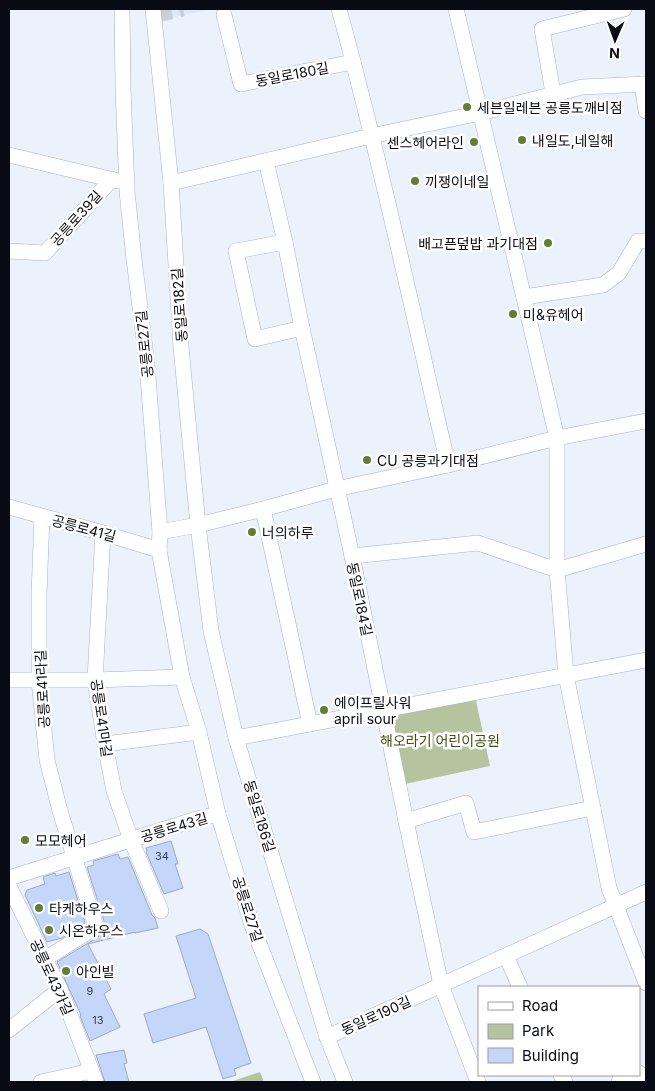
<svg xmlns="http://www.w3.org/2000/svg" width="655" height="1091" font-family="Inter,'Noto Sans KR',sans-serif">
<rect width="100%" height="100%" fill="#ecf2fb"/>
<path fill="#dde7f9" d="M156,9h57l-53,11z"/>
<g fill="#b5c49f">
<path d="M475,696l15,70 -85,18 -15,-70z"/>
<path d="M260,1072l4,10h-34z"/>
</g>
<g fill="#c4d6f9" stroke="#9eaac1">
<path d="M171,841l7,23h-3l8,24 -19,6 -18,-42 1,-1 -1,-3z"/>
<path d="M118,854l2,5 8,-2 24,58 3,3 3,10 -23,5v-1l-47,12 23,45 -7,5 16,33 -30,14 -10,-25 1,-1 -24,-53 41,-25 4,-5 2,-5v-6l-17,-54 7,-2 -1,-4z"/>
<path d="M69,872l16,51 -23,15 -15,4 -22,-47 2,-5 18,-6 -2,-7 12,-4 1,3z"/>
<path d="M200,929l8,5 43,129 -17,6 2,6 -13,4 -17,-52 -53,16 -9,-29 52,-16 -20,-62z"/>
<path d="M124,1050l3,13 -3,1 5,18h-24l-9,-27z"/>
</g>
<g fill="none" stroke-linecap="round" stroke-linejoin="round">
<path stroke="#cacfd8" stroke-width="15" stroke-dasharray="15 8" stroke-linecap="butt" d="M157,15l26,-6"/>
<defs>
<g id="street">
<path d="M122,9l1,78 4,104 7,68 13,105 13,168 -1,18 23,127 17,55 19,82 34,111 61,157"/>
<path d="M153,9l18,174 10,164 17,178 13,106 25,107 91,299 18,45"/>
<path d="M339,9c41,150 74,304 109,456"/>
<path d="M456,9l101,429v132l9,105 43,213 37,95"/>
<path d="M224,15l17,69 112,-22"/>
<path d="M642,84l4,27"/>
<path d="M553,93l-11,-64 82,-20"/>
<path d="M9,155l109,26"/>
<path d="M266,161l19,81 17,86 50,228 54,265 35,164 37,97"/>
<path d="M171,183l200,-47 109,-23 102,-26 64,-3"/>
<path d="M285,242l-49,9 19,88 47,-11"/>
<path d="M9,251l36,2 67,-74"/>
<path d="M524,297l79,-12 16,-12 19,-32h8"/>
<path d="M9,507l94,26 56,17"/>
<path d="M263,509l47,215"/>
<path d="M42,517l-3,77v86l8,80 13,51 35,113 -2,5 -48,30"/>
<path d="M160,532l38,-7 65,-16 73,-20 112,-24 109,-27 89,-17"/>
<path d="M103,533l-8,147 10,64 9,47 17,49 30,71"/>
<path d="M352,556l126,-13 79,27 89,-26"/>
<path d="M9,680h86l87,-3"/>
<path d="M236,738l410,-78"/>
<path d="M105,744l94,-12"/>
<path d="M406,821l60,-18 8,29 119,-24"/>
<path d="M9,878l188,-59 21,-5"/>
<path d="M9,886l51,103 36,93"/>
<path d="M506,956l14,31"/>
<path d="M9,1030l51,-41"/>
<path d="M327,1037l319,-145"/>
<path d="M561,1075l4,7"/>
<path d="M41,1082l50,-11"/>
</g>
<path id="secondary" d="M622,1082l15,-7"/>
</defs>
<use href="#street" stroke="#a6b2c9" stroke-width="16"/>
<use href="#secondary" stroke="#a6b2c9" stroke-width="22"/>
<use href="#street" stroke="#fff" stroke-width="15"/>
<use href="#secondary" stroke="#fff" stroke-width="21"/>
</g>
<g fill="#637e32" stroke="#fff" stroke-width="2">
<circle cx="467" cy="107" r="5"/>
<circle cx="522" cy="140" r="5"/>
<circle cx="474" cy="142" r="5"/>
<circle cx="415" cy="181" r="5"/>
<circle cx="548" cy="243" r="5"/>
<circle cx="513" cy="314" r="5"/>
<circle cx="367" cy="460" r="5"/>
<circle cx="252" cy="532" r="5"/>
<circle cx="324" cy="710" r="5"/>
<circle cx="25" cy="840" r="5"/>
<circle cx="39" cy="908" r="5"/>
<circle cx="49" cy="930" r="5"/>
<circle cx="66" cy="971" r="5"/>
</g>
<g text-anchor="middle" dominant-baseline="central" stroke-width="5" stroke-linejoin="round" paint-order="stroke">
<g font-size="11" fill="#373e4c">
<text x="162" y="856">34</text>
<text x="90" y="991">9</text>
<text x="98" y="1020">13</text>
</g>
<g font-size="14" fill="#080b13" stroke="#fff">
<text transform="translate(292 74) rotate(-11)">동일로180길</text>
<text transform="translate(76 218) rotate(-48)">공릉로39길</text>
<text transform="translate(179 305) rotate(-94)">동일로182길</text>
<text transform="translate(144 344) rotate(-96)">공릉로27길</text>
<text transform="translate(84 528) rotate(15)">공릉로41길</text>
<text transform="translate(360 599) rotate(78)">동일로184길</text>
<text transform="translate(42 689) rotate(-93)">공릉로41라길</text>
<text transform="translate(102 718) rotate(82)">공릉로41마길</text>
<text transform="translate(260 816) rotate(73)">동일로186길</text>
<text transform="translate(174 827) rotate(-17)">공릉로43길</text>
<text transform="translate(248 909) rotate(72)">공릉로27길</text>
<text transform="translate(52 977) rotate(65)">공릉로43가길</text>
<text transform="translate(376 1015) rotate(-24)">동일로190길</text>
</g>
<g font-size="14" fill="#080b13" stroke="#fff" text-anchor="start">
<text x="477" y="107">세븐일레븐 공릉도깨비점</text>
<text x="532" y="140">내일도,네일해</text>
<text x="464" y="142" text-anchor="end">센스헤어라인</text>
<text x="425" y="181">끼쟁이네일</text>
<text x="538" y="243" text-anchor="end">배고픈덮밥 과기대점</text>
<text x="523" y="314">미&amp;유헤어</text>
<text x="377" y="460">CU 공릉과기대점</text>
<text x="262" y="532">너의하루</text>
<text x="334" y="702">에이프릴사워<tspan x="334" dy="16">april sour</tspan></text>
<text x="35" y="840">모모헤어</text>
<text x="49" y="908">타케하우스</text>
<text x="59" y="930">시온하우스</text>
<text x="76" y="971">아인빌</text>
</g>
<g font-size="14" fill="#3c520e" stroke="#fff">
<text x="440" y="740">해오라기 어린이공원</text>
</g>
</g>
<rect width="655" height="1091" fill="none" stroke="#080b13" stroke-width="20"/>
<rect x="478" y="986" width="162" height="90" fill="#ffffff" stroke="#9c9da1"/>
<rect x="488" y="1002" width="25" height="8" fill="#ffffff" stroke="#9c9da1"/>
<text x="522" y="1011" font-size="15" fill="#080b13">Road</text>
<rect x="488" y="1024" width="25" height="15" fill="#b5c49f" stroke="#9c9da1"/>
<text x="522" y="1036" font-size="15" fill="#080b13">Park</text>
<rect x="488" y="1048" width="25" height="15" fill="#c4d6f9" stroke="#9c9da1"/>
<text x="522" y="1061" font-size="15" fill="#080b13">Building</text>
<g transform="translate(615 40) rotate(182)" stroke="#ffffff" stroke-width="4" paint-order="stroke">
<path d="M0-4L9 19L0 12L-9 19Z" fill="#080b13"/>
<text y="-8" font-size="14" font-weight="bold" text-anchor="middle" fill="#080b13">N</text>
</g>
</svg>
